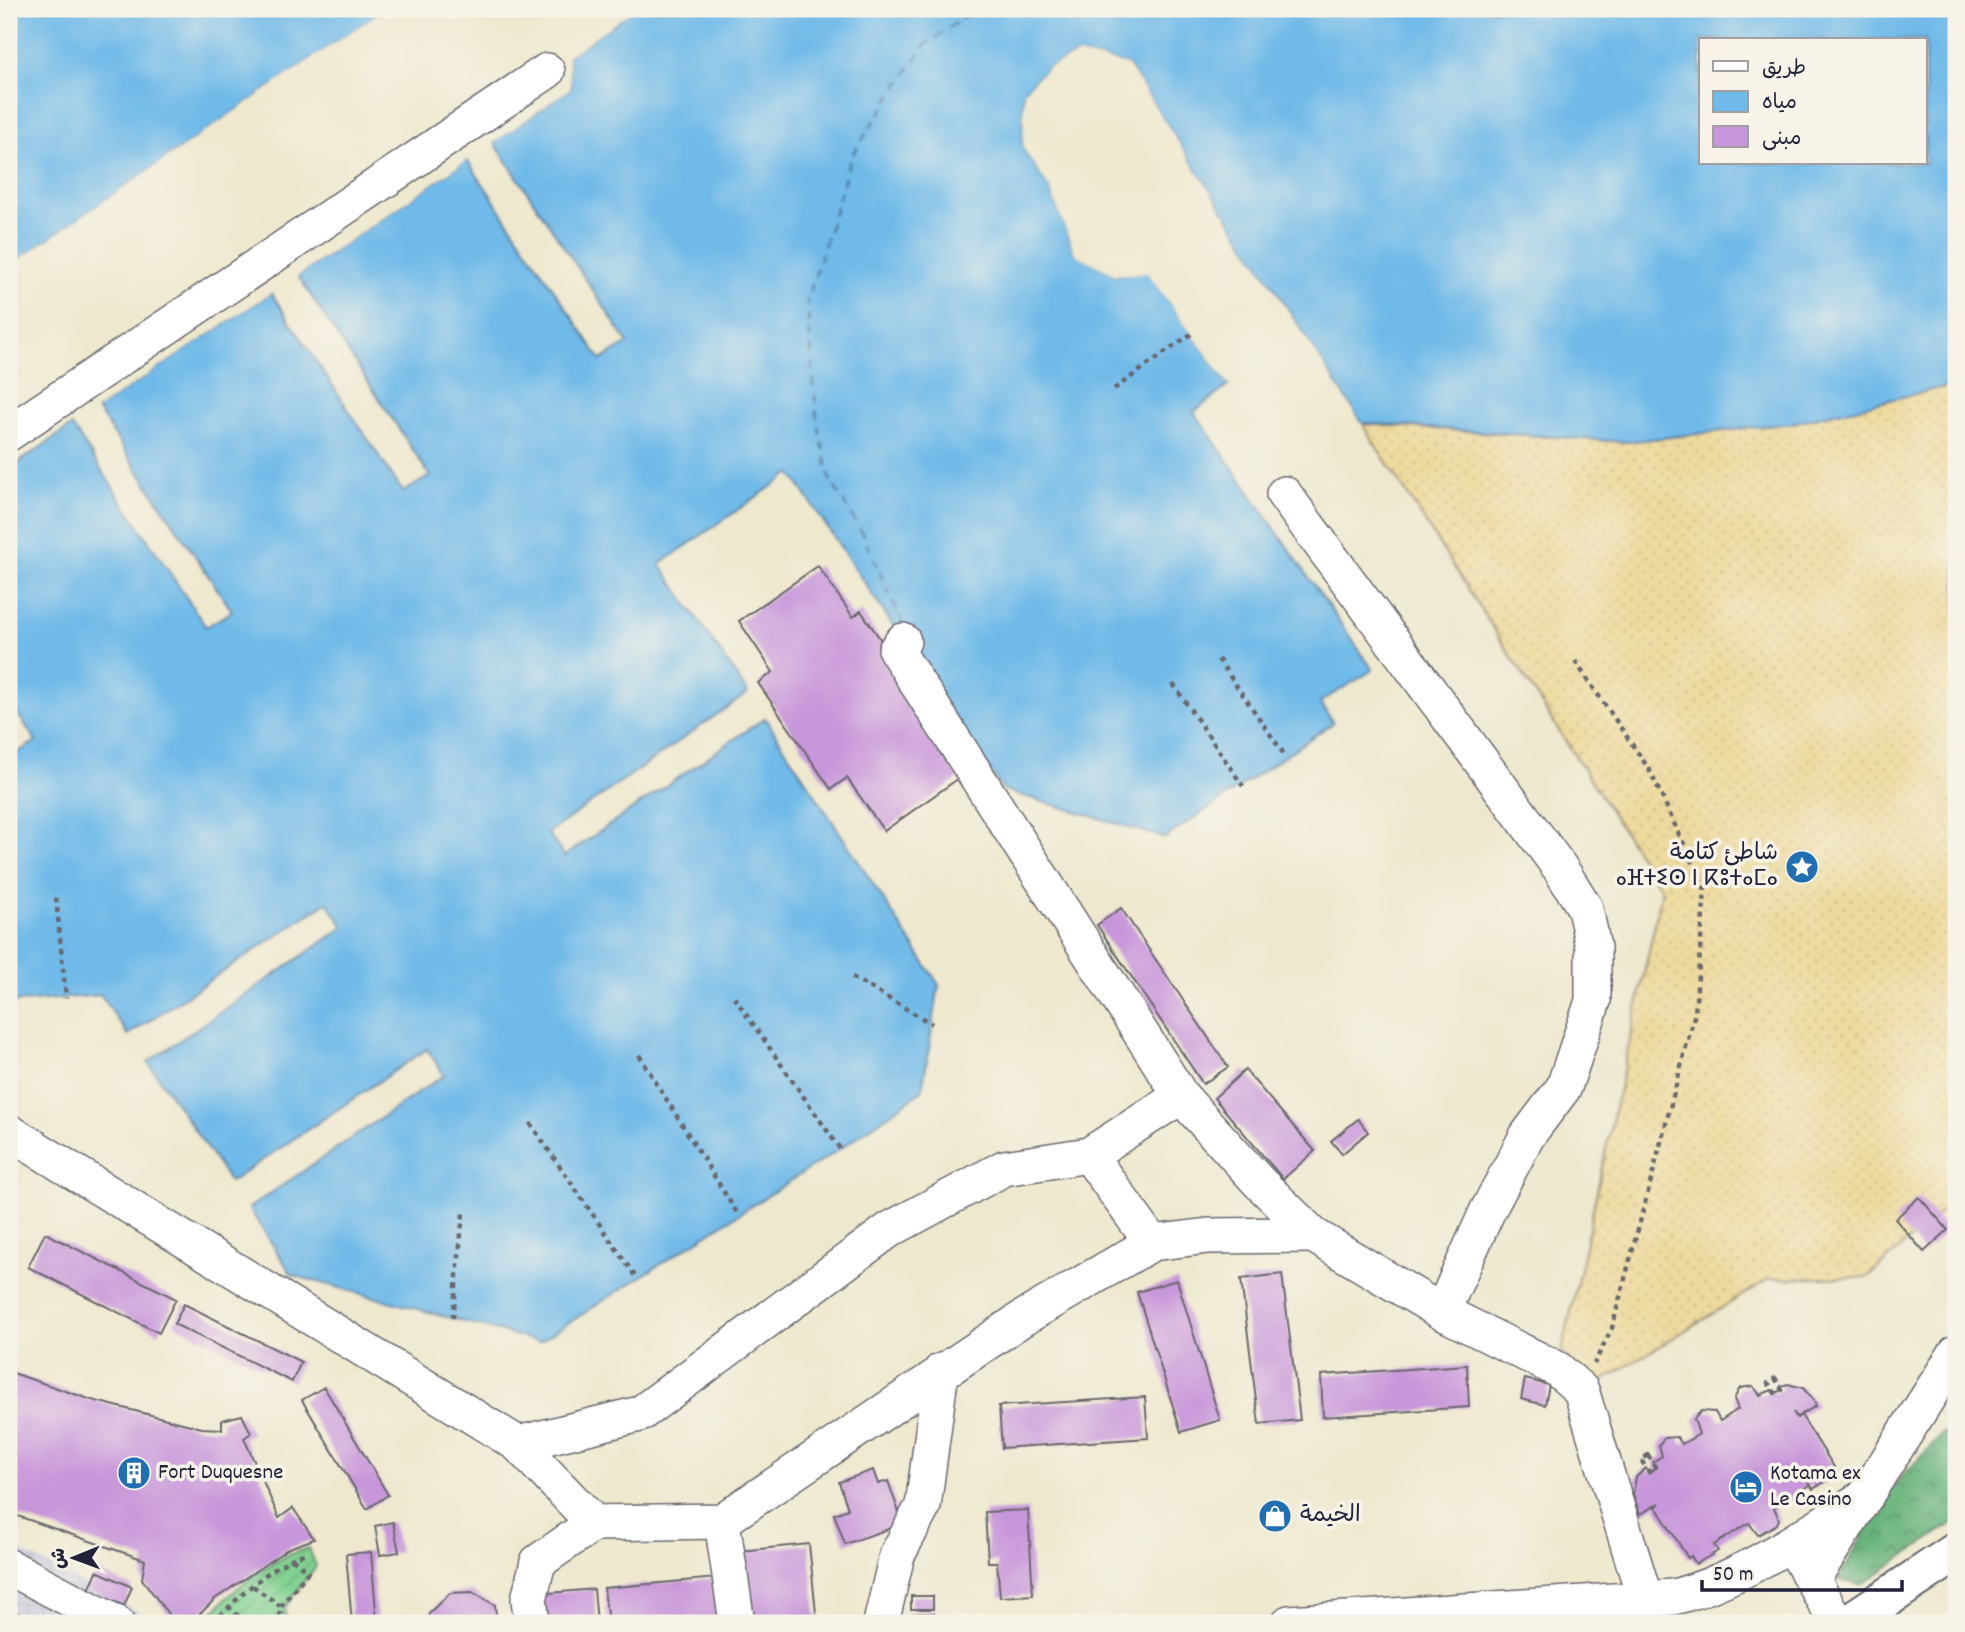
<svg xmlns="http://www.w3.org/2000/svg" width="1965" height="1632" font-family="Dekko,'Playpen Sans Arabic','Noto Sans Tifinagh',sans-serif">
<defs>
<pattern id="industrial-grid" width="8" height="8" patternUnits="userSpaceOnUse" patternTransform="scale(1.75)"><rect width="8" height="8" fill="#c0c2dd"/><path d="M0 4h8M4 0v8" fill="none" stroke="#a5a6bf"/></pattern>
<pattern id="forest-crowns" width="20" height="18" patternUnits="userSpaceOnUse" patternTransform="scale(1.75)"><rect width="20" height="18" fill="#69b47c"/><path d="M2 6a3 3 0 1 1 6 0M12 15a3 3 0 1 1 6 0" fill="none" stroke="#569267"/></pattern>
<pattern id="sand-dots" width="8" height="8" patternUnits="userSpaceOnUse" patternTransform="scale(1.75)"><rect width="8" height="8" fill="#eeda9e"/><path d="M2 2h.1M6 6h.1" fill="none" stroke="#ccbb89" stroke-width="1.8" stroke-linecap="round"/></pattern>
<pattern id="garden-furrows" width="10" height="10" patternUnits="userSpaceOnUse" patternTransform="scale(1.75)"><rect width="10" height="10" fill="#82d292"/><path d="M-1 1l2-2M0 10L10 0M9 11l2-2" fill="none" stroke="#70b47f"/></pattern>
</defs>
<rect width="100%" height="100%" fill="#f7f3e8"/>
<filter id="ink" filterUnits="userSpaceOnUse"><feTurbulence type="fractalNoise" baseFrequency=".0143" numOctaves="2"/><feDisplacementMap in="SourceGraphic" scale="14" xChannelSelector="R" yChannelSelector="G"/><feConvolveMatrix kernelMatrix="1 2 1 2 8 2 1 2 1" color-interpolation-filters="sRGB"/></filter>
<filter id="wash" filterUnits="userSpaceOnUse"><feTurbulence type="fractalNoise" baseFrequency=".00686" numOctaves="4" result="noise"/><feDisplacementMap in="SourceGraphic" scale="28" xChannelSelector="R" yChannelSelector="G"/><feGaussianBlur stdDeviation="1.57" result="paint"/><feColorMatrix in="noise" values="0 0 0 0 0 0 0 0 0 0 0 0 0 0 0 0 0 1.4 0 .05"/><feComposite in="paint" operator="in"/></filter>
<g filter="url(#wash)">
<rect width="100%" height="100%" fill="#eee8ce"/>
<path fill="url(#industrial-grid)" d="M9,1545l149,78h-149z"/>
<path fill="url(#forest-crowns)" stroke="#466b5c" stroke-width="2" d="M1956,1420v101l-95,64 -23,-5 49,-88z"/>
<path fill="url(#sand-dots)" stroke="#887e6c" stroke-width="2" d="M1956,381v818l-88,78 -99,2 -171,105 -36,-32 100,-461 -300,-467 264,18 166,-19 152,-36z"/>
<path fill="url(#garden-furrows)" stroke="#527a66" stroke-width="2" d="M309,1548l7,18 -31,41 1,16h-84c29,-31 66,-65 107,-75z"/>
<g fill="#70bae9" stroke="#496e92" stroke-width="2" fill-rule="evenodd">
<path d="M9,9h375l-375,257z"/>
<path d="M635,9h1321v372l-12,6 -152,36 -166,19 -264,-19 -234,-358 -49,-11 -32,14 -23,23 -1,57 27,41 25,64 40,22 32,-3 82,113 -35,27 179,258 -53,32 13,21 -168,115 -162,-48 -212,-317 -131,91 88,129 -200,140 16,23 201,-138 174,267 -17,106 -82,58 -301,193 -247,-67 -43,-67 195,-133 -17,-26 -197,133 -82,-120 196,-135 -17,-25 -199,133 -27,-40 -92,8v-245l27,-17 -27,-40v-232l63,-43 134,201 26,-16 -135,-202 174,-116 132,199 27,-16 -132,-200 169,-116 134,200 27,-17 -134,-201 77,-54 -3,-32zM1701,40h224v123h-224z"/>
</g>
<g fill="#eee8ce">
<path d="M384,9h3l-1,3 -377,257v-3z"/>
<path d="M629,9h6l-67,47 3,32 -79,56v-5l76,-53 -3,-33z"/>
<path d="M1079,54l49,11 236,362 -5,-2 -234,-357 -45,-10 -31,13 -22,22v54l26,40 25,64 38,20 33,-1 83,113 -3,2 -82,-112 -32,2 -40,-21 -25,-65 -27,-41 1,-57 23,-23z"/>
<path d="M465,157l5,1 -175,120 1,-5z"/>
<path d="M270,290l4,1 -180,120 1,-5z"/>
</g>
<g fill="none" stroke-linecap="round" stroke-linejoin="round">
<path stroke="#3d5778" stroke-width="2" stroke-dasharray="9 7" stroke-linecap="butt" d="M903,624l-41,-91 -32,-54 -13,-61 -10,-116 44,-145 73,-111 51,-37"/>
</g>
<g id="blocks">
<g fill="#c896da">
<path d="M818,566l35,51 8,-6 73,107 -11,7 36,53 -75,53 -37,-53 -16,11 -73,-106 15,-11 -34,-51z"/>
<path d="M1121,908l107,159 -25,17 -106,-159z"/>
<path d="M1245,1070l70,81 -32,28 -69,-81z"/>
<path d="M1358,1119l10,13 -26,22 -11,-13z"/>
<path d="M1919,1197l29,33 -24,22 -29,-33z"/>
<path d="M45,1233l131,66 -17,34 -131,-66z"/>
<path d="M1282,1274l18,146 -41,4 -18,-145z"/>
<path d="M1177,1280l43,140 -39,12 -44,-140z"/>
<path d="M184,1304l117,58 -9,20 -118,-58z"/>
<path d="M1467,1365l2,42 -146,10 -2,-42z"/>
<path d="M10,1372l82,28 110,28 20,1v-9l20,-5 9,18 -7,5 35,80 14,-10 21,31 -25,9 -74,51 -24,24h-16l-33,-44 3,-19 -136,-47z"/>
<path d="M1525,1379l24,6 -4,20 -24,-6z"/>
<path d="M1788,1384l15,4 11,13 2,5 -19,11 -4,-5 4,6 4,-3 33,52 -6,4 4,6 -19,12 -6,-10 3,6 -36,23 5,11 -2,5 -19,11 -9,-12 -35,22 4,6 -22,13 -5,-8 -3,2 -32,-51 4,-4 -20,11 -7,-20 3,-17 10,-9 3,5 7,-6 -3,-5 9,-6 -3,-11 5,-7 13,-1 5,7 17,-10 -5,-15 7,-8 14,1 5,9 18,-12 -4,-10 6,-11 13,-2 7,9 12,-5 3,3 7,-3 -1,-4z"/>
<path d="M324,1387l64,108 -21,14 -65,-109z"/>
<path d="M1145,1397l3,41 -146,10 -3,-42z"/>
<path d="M873,1470l5,14 10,-3 15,43 -58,20 -11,-30 14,-5 -9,-27z"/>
<path d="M1028,1510l5,85 -33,2 -3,-35h-9l-3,-50z"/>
<path d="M393,1522l6,30 -19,3 -5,-29z"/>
<path d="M809,1544l8,79h-70l-7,-72z"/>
<path d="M371,1552l6,71h-25l-6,-69z"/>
<path d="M97,1571l35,16 -8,19 -35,-16z"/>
<path d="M717,1578l4,45h-113l-4,-35z"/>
<path d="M594,1589l3,34h-55l-3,-29z"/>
<path d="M472,1592l23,13 2,18h-68v-10l21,-20z"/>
<rect x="911" y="1596" width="22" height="13"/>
<path d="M9,1609l28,14h-28z"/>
<path d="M934,1613l1,10h-23v-9z"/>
</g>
</g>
</g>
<g filter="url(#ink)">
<use href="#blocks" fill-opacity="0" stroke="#69676e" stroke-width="2"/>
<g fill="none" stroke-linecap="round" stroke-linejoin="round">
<defs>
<g id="minor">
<path d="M9,433l538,-362"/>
<path d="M1284,494l276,374 25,40 8,39v54l-29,86 -37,49 -40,76 -45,100"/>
<path d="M903,641l-7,9 285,446 78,86 54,53 129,77 115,57 24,21 64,209"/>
<path d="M9,1132l509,312 76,79 128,-2 301,-203 129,-75 56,-7 105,-1"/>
<path d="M1089,1155l63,88"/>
<path d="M518,1444l122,-30 249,-184 115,-62 85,-13 92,-59"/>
<path d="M722,1521l15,102"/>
<path d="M1801,1560l36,63"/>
<path d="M9,1567l107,56"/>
<path d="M1812,1580l144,-227"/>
<path d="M532,1623l-3,-24 9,-37 56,-39"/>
<path d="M881,1623l16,-68 26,-49 18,-135"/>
<path d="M1289,1623l384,-26c67,-16 135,-65 193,-101"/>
</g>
<path id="major" d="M1849,1623l107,-71"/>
</defs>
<use href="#minor" stroke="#69676e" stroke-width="38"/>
<use href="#major" stroke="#69676e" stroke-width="42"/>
<g stroke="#69676e" stroke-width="4.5" stroke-dasharray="5 5" stroke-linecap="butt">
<path d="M1114,389l77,-55"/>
<path d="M1218,659l68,98"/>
<path d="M1575,661l74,108 56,121 -10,123 -83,315 -18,36"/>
<path d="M1173,684l70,102"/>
<path d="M56,898l10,100"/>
<path d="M852,977l80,47"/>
<path d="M734,997l106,152"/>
<path d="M639,1055l98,158"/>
<path d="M530,1123l107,156"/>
<path d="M453,1318l10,-105"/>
<path d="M1775,1378l7,12 -7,3 -7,-10z"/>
<path d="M1648,1455l7,12 -6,5 -8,-12z"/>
<path d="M253,1586l27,20"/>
<path d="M228,1606l17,17"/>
<path d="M213,1623c27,-27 56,-58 94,-70"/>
<path d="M272,1623l9,-11 -1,-5 28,-35 -16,-14"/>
</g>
<use href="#minor" stroke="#fff" stroke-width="35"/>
<use href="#major" stroke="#fff" stroke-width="38"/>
</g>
</g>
<defs>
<symbol id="sight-disc" viewBox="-11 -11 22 22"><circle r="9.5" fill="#1f6fb2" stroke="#f7f3e8"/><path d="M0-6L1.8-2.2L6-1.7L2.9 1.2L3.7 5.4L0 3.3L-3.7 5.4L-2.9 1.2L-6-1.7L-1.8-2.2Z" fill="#fff"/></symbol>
<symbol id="building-disc" viewBox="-11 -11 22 22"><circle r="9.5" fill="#1f6fb2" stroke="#f7f3e8"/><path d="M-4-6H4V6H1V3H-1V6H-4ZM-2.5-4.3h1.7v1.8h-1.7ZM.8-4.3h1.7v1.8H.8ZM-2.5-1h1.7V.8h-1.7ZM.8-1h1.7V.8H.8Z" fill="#fff"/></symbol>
<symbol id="hotel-disc" viewBox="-11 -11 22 22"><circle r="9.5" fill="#1f6fb2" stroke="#f7f3e8"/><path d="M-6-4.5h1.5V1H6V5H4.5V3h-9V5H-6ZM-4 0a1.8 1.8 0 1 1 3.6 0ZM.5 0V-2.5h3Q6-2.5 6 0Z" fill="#fff"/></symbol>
<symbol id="shop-disc" viewBox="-11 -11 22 22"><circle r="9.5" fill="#1f6fb2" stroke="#f7f3e8"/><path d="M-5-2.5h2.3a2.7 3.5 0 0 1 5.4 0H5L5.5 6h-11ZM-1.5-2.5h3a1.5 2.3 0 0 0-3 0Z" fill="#fff"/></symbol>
</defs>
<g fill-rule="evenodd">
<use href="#sight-disc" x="1783" y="848" width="38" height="38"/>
<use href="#building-disc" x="115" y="1454" width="38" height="38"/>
<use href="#hotel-disc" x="1727" y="1468" width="38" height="38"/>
<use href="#shop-disc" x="1256" y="1497" width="38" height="38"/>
</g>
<g text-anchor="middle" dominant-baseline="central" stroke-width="7" stroke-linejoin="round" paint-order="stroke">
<g font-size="23" fill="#22223b" stroke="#f7f3e8" text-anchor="start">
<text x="1778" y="854" text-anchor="end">شاطئ كتامة<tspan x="1778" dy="26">ⴰⴼⵜⵉⵙ ⵏ ⴽⵓⵜⴰⵎⴰ</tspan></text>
<text x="158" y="1473">Fort Duquesne</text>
<text x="1770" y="1474">Kotama ex<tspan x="1770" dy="26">Le Casino</tspan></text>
<text x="1300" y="1516">الخيمة</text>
</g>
</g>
<rect width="1965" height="1632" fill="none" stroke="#f7f3e8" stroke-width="35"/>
<rect x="1699" y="38" width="228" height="126" fill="#f7f3e8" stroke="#a29fa3" stroke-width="2"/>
<rect x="1713" y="61" width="35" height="10" fill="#ffffff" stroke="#a29fa3" stroke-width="2"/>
<text x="1762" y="74" font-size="21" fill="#22223b">طريق</text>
<rect x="1713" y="91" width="35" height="21" fill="#70bae9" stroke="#a29fa3" stroke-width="2"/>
<text x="1762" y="108" font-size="21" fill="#22223b">مياه</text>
<rect x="1713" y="126" width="35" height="21" fill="#c896da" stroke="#a29fa3" stroke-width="2"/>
<text x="1762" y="144" font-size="21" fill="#22223b">مبنى</text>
<g transform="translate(74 1558) rotate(269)" stroke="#f7f3e8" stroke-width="5" paint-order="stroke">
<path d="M0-5L12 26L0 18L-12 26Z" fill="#22223b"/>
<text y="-10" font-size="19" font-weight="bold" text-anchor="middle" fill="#22223b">ش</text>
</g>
<path d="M1702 1580v10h200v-10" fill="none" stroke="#22223b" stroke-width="3.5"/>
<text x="1713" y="1580" font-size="21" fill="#22223b" stroke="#f7f3e8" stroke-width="5" paint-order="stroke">50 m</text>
</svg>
